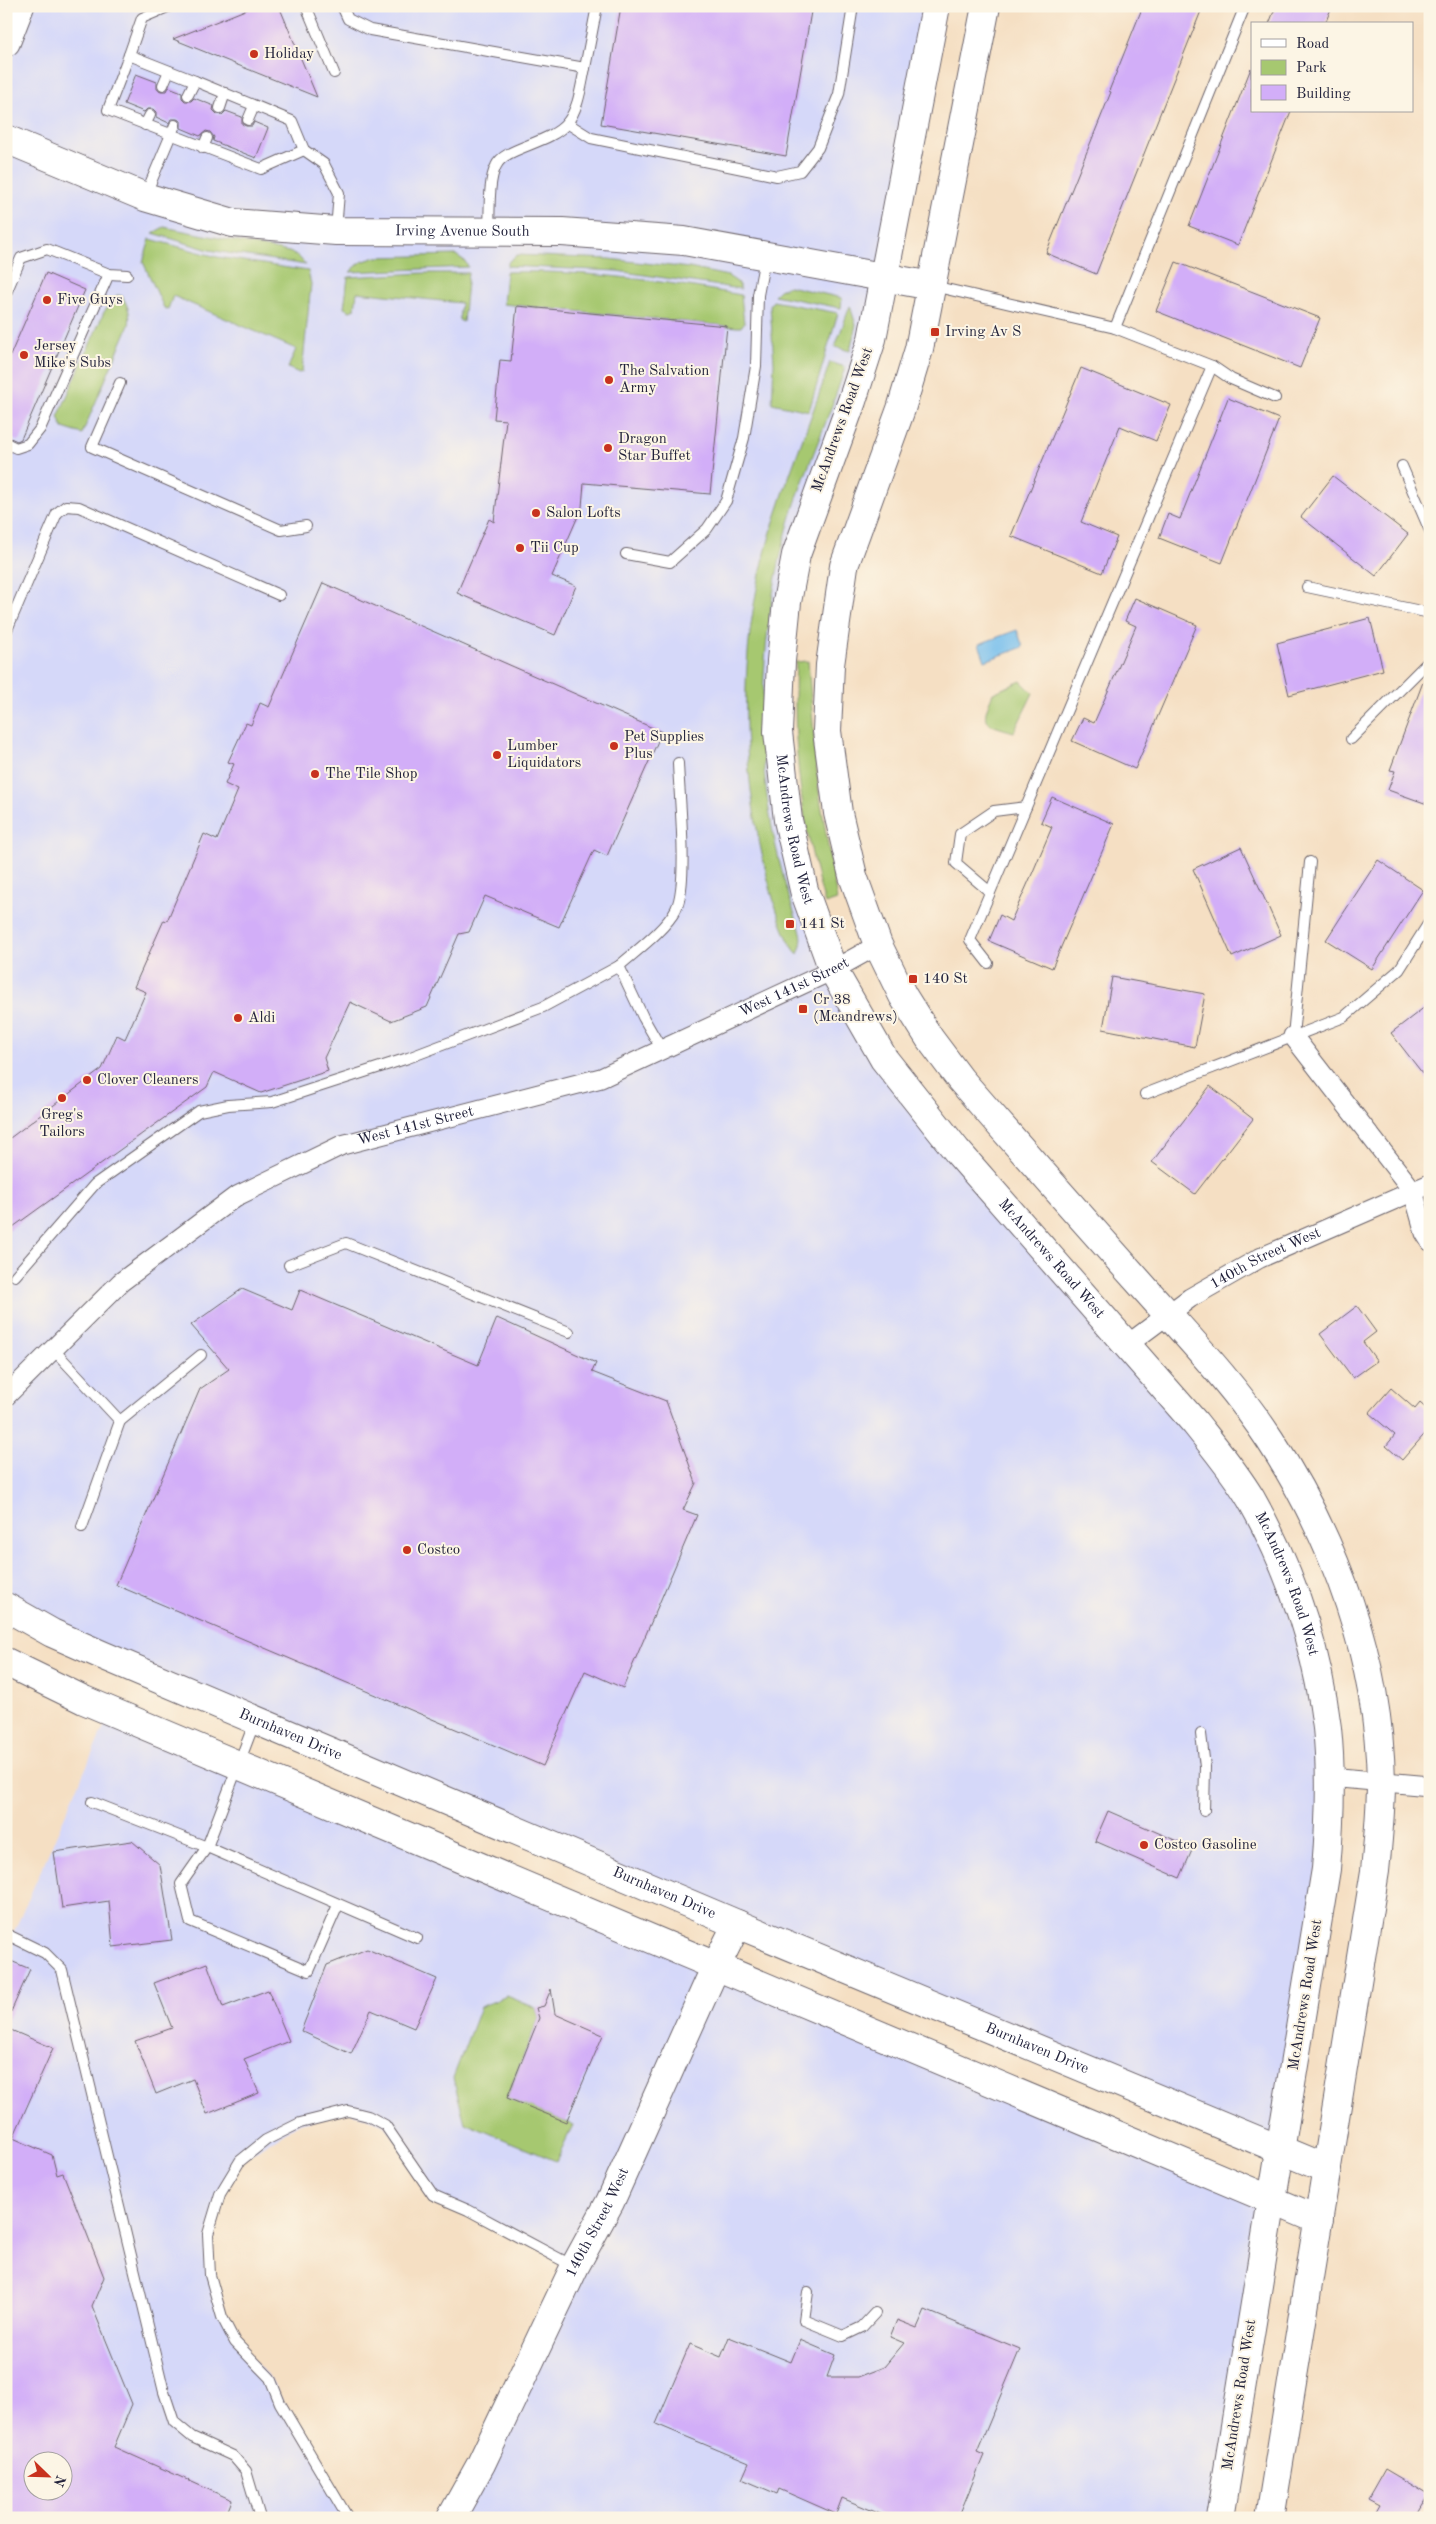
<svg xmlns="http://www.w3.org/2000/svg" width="1436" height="2524" font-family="'Old Standard TT',serif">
<rect width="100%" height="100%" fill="#fcf5e5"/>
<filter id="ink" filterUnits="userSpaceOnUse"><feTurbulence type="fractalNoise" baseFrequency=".02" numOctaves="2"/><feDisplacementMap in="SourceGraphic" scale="10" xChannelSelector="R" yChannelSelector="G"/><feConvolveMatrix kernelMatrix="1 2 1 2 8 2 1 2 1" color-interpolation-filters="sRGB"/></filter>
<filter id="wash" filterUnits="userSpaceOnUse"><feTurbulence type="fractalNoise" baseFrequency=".0096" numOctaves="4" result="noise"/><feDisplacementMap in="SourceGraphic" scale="20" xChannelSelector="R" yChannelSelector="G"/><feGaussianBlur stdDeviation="1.12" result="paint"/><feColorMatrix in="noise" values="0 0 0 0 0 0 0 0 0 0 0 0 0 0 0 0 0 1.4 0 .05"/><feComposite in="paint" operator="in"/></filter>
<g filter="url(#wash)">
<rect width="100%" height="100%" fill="#f5dfc3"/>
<g fill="#d5d8f9" fill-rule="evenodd">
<path d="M20,6h916l-84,395 -71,260 23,229 80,169 311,364 78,121 56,233 -49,373 -1274,-543v-1565z"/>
<path d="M111,1711l1161,491 -52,316h-769l123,-252 -141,-71 -48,-70 -37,-14 -48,12 -60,38 -20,33 -12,40 2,41 25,67 35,36 78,140h-342v-584l6,2zM32,2462h30v30h-30z"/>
</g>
<g fill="#a6c870" stroke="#647556">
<path d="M164,227l125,25 9,4 8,9 -97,-15 -56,-17z"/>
<path d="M150,239l67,18 91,14 3,13 -9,88 -3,1 -11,-5 8,-19 -123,-53 -5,13 -4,-1 -21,-46z"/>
<path d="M456,255l9,6 3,6 -118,5 11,-10 15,-5z"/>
<path d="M517,255l92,4 80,9 39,8 9,6 4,7 -124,-18 -110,-5 2,-5z"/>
<path d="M506,272c79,-2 157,9 235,23l3,28 -3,4h-4l-234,-23z"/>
<path d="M422,273h46l-5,49 -4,-2 2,-17 -104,-11 -2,17 -5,2 -6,-3 4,-31z"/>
<path d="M789,286l53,12 -1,10 -67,-13 5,-5z"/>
<path d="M117,295l5,1c6,10 9,18 7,29l-47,109 -19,-6 -5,-11 46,-105z"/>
<path d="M773,301l65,12 -29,98 -37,-8 2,-40 -4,-58z"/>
<path d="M850,306l6,19 -6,26 -15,-4z"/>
<path d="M830,362l15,5c-15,50 -38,98 -54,149 -23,77 -30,155 -28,235 2,51 13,104 28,152 3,10 7,19 10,29 2,7 0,15 -3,22 -16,-15 -30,-73 -35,-95 -21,-94 -24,-191 -3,-285 16,-73 47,-141 70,-212z"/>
<path d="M808,661l10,124 19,115 -12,4c-24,-82 -33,-157 -29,-242z"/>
<path d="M1021,681l12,12 -19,39c-32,-9 -34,-8 -21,-39z"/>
<path d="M507,1996l29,12 3,10 -32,79 66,28 -17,36 -91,-38 -12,-45 27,-71z"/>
</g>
<path fill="#74beed" stroke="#4b7094" d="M1017,630l6,17 -38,14 -6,-17z"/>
<g id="blocks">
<g fill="#d2aef8" fill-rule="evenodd">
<path d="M255,6h24l38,91 -144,-58z"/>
<path d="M621,6h191l-26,150 -185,-32z"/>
<path d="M1143,6h60l-107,268 -50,-21 65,-161 -2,-1z"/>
<path d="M1276,6h56l-7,18h-56z"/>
<path d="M1251,68l1,43h39l-53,134 -49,-19z"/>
<path d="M136,74l21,8v7l4,2h6l2,-4 13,5v6l3,3h6l3,-3 20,8 -1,4 4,4 5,1 4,-4 16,6v7l4,2h6l2,-4 14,6 -12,30 -43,-17 1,-4 -4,-5 -4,-1 -6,5 -19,-8v-7l-4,-2h-6l-2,4 -13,-6v-5l-3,-3h-6l-3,3 -20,-8z"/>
<path d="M1176,262l144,56 -20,50 -144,-57z"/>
<path d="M46,273l39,17 -64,149 -4,2 -11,-5v-71z"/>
<path d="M517,306l210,20 -17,168 -126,-11 -2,24 -30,69 24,10 -21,49 -98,-42 32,-74 5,3 12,-102 -12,-1 6,-59 11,1z"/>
<path d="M1081,368l90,37 -15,36 -36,-15 -39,96 36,15 -15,36 -91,-37z"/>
<path d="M1228,398l51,21 -57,144 -63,-25 9,-24 12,5z"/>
<path d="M1333,476l75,58 -32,42 -75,-59z"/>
<path d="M323,583l339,149 -55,124 -13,-6 -35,77 -74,-31 -16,36 -10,2 -32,73 -36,14 -41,-19 -26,56 4,13 -67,22 -47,-21 -7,15 -201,145v-91l96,-72 15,-34 8,4 21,-47 -12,-5 30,-67 3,1 37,-87 13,6 21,-50 -13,-6 9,-20 -6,-2 18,-39 5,2 9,-22 9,4z"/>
<path d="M1135,598l62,27 -62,144 -63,-28 11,-23 11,5 22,-50 20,-47 -11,-5z"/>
<path d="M1370,618l13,52 -94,25 -12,-52z"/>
<path d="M1430,670v135l-42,-15 7,-19 -5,-1 36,-96z"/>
<path d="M1052,797l62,27 -62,144 -63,-27 11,-26 11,6 21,-47 20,-47 -11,-5z"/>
<path d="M1241,847l40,88 -49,22 -39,-88z"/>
<path d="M1378,860l45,30 -51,79 -46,-29z"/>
<path d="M1112,977l93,17 -10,53 -92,-18z"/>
<path d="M1430,1003v80l-39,-50z"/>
<path d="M1210,1086l43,33 -58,75 -43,-32z"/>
<path d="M242,1289l50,21 8,-20 178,75 19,-47 99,45 -4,9 74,29 30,82 -13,27 14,5 -74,173 -38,-17 -42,95 -427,-181 84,-196 29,-20 -38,-44z"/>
<path d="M1357,1306l19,26 -13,10 14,19 -24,17 -33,-44z"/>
<path d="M1391,1388l24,21 5,-6 10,9v16l-28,32 -16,-14 9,-11 -26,-22z"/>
<path d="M1108,1811l85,37 -13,30 -85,-37z"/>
<path d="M132,1841l28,24 12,75 -59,7 -4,-46 -47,7 -8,-56z"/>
<path d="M367,1949l70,30 -23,49 -43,-18 -20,44 -50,-23 26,-66z"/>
<path d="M6,1959l24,10 -24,54z"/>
<path d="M207,1963l16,44 45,-17 21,51 -45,18 15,34 -52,21 -14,-35 -37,15 -21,-53 37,-13 -18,-45z"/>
<path d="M551,1989l4,25 48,21 -37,87 -59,-24 32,-80 -3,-10 8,-2z"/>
<path d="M6,2028l47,20 -40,90 39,17 5,20 6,-2 41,104 -12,29 40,98 -18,43 118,53 -7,18h-219zM32,2462h30v30h-30z"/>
<path d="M925,2310l95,39 -43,103 7,3 -26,63h-68l-48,-20 -6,16 -57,-25 -2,5 -35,-15 7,-16 -93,-39 34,-80 31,13 8,-20 62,25 9,-22 35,15 -8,22h31l26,-10 20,-24 -14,-6 7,-17 20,8z"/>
<path d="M1385,2469l44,26 -13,23h-30l-11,-6 4,-7 -11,-6z"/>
</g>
</g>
</g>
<g filter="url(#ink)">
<use href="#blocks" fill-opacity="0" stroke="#6c646b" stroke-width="1"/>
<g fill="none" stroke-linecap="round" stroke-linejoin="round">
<defs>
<g id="lane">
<path d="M170,6l-28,12 -13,37 66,26"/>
<path d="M306,6l28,67"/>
<path d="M342,6l6,13 22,11 215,38 12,-62"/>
<path d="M129,55l-21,55 153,59 43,-19"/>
<path d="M163,85l6,-14"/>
<path d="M188,95l7,-14 97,40 12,29 20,14 15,29 -3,37"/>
<path d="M220,108l5,-15"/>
<path d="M248,120l6,-14"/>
<path d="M567,123l24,15 186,38 23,-5 18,-23 21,-54 14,-88"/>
<path d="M145,125l5,-10"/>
<path d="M203,148l4,-10"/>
<path d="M145,196l30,-71"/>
<path d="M489,231c1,-18 -1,-50 7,-65 8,-19 54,-22 71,-43 12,-15 14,-37 18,-55"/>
<path d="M933,286l182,42 97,38 -242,574 18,23"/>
<path d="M6,293l15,-35 26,-9 62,25 18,1"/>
<path d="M1115,328l130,-322"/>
<path d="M1212,366l19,13 44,19"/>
<path d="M120,383l-28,64 189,83 25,-4"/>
<path d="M6,443l10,5 12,-4 12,-15 69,-155"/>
<path d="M1402,466l28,65"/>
<path d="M626,554l44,8 37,-33 19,-28 18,-63 12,-72 2,-71 7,-37"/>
<path d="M1307,587l123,26"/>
<path d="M6,632l51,-119 9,-7 13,1 200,88"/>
<path d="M1351,739l79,-79"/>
<path d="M990,892l-34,-29 4,-29 34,-23 32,-4"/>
<path d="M1293,1036l17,-174"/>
<path d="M662,1050l-19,-33 -24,-51c17,-15 47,-37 57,-57 13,-26 3,-114 2,-146"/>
<path d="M1145,1094l199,-77 55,-47 31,-49"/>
<path d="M289,1265l57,-22 223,89"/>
<path d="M15,1276l80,-92 104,-73 29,-6 44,-3 136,-44 135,-51 76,-41"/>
<path d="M53,1349l67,72 -38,106"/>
<path d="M120,1421l81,-66"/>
<path d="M255,1721l-48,126 210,91"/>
<path d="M1201,1734l4,33 -1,44"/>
<path d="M92,1802l115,45 -26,37 9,37 119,50 29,-66"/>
<path d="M6,1934l39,19 17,17 102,422 10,30 18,15 41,19 13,15 14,47"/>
<path d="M808,2292l-4,28 39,16 19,-9 13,-14"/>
<path d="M348,2518l-68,-115 -10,-25 -35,-36 -13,-25 -12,-42 -2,-41 12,-40 20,-33 26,-21 34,-17 48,-12 20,5 17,9 48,70 35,15 105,56"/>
</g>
<g id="street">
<path d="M1293,1036l120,155 12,42 5,8"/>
<path id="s1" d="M1127,1345l63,-47 70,-40 170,-74"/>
<path id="s2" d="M6,1396l115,-114 114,-85 107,-52 259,-67 232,-108 45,-25"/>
<path d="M1329,1777l101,9"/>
</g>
<g id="secondary">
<path id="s3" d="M936,6l-64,333 -20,62 -56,154 -9,47 -6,59 -3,71 10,88 16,70 29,80 51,89 73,92 238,272c19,24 40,49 56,76 40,71 66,149 76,229 5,47 3,94 -1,141l-106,649"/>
<path d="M986,6l-67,343 -18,60 -57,157 -14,99 -3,66 11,82 15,63 25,69 25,51 27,43 30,40c59,68 119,136 179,203 45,51 94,101 131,158 66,101 109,221 111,342 0,30 -3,59 -6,89l-105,647"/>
<path id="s4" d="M6,139l139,58 88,26 103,8 226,1 122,9 248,45"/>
<path id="s5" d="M6,1607l46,26 50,22 635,269 590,245"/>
<path d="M6,1662l78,38 1235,520"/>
<path id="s6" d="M451,2518l30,-54 94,-198 35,-64 106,-236 21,-42"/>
</g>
<path id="highway" d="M6,42l14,-36"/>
</defs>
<use href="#lane" stroke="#6c646b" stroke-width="12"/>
<use href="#street" stroke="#6c646b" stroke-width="21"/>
<use href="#secondary" stroke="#6c646b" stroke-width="30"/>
<use href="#highway" stroke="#6c646b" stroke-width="30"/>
<use href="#lane" stroke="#fff" stroke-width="10"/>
<use href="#street" stroke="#fff" stroke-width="19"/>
<use href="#secondary" stroke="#fff" stroke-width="28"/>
<use href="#highway" stroke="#fff" stroke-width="28"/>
</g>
</g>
<g fill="#c8321e" stroke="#fcf5e5" stroke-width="2">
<circle cx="254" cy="54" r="5"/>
<circle cx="47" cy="300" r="5"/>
<rect x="930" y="327" width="10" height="10" rx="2.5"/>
<circle cx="24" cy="355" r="5"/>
<circle cx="609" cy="380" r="5"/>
<circle cx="608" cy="448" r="5"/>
<circle cx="536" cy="513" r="5"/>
<circle cx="520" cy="548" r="5"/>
<circle cx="614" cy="746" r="5"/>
<circle cx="497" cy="755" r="5"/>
<circle cx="315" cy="774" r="5"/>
<rect x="785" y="919" width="10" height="10" rx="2.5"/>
<rect x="908" y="974" width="10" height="10" rx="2.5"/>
<rect x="798" y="1004" width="10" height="10" rx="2.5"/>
<circle cx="238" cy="1018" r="5"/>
<circle cx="87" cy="1080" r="5"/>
<circle cx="62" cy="1098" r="5"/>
<circle cx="407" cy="1550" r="5"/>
<circle cx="1144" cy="1845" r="5"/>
</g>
<g text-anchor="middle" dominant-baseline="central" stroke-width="4" stroke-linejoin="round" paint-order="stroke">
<g font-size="15" fill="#22223b" stroke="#fcf5e5" text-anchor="start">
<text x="264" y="54">Holiday</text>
<text x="57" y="300">Five Guys</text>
<text x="945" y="332">Irving Av S</text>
<text x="34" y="346">Jersey<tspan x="34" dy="17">Mike's Subs</tspan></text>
<text x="619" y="371">The Salvation<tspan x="619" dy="17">Army</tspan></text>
<text x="618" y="439">Dragon<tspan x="618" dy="17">Star Buffet</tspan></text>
<text x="546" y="513">Salon Lofts</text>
<text x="530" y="548">Tii Cup</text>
<text x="624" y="737">Pet Supplies<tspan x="624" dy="17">Plus</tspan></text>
<text x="507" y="746">Lumber<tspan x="507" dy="17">Liquidators</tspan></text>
<text x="325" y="774">The Tile Shop</text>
<text x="800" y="924">141 St</text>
<text x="923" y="979">140 St</text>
<text x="813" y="1000">Cr 38<tspan x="813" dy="17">(Mcandrews)</tspan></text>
<text x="248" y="1018">Aldi</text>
<text x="97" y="1080">Clover Cleaners</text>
<text x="62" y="1115" text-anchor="middle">Greg's<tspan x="62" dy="17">Tailors</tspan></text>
<text x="417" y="1550">Costco</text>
<text x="1154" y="1845">Costco Gasoline</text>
</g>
<g font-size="15" fill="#22223b" stroke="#fcf5e5">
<text stroke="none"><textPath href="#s4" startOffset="472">Irving Avenue South</textPath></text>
<text transform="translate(843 420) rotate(-70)">McAndrews Road West</text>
<text stroke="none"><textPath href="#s3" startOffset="845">McAndrews Road West</textPath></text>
<text stroke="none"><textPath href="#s2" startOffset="904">West 141st Street</textPath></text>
<text stroke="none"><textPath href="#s2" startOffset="499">West 141st Street</textPath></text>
<text stroke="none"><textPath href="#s3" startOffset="1355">McAndrews Road West</textPath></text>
<text stroke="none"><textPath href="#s1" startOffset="164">140th Street West</textPath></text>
<text stroke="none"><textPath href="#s3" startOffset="1760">McAndrews Road West</textPath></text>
<text stroke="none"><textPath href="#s5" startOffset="312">Burnhaven Drive</textPath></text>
<text stroke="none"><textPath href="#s5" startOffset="718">Burnhaven Drive</textPath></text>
<text transform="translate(1306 1995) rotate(-81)">McAndrews Road West</text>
<text stroke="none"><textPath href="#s5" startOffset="1122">Burnhaven Drive</textPath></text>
<text stroke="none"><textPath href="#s6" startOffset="330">140th Street West</textPath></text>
<text transform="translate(1240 2395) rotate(-81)">McAndrews Road West</text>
</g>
</g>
<rect width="1436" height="2524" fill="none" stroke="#fcf5e5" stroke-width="25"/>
<rect x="1251" y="22" width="162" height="90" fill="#fcf5e5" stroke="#a5a1a1"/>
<rect x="1261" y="39" width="25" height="8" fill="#ffffff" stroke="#a5a1a1"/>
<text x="1296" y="48" font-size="15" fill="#22223b">Road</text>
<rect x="1261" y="60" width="25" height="15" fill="#a6c870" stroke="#a5a1a1"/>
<text x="1296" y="72" font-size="15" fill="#22223b">Park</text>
<rect x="1261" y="85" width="25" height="15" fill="#d2aef8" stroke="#a5a1a1"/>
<text x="1296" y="98" font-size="15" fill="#22223b">Building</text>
<g transform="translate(48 2476) rotate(113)"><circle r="24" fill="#fcf5e5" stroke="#a5a1a1"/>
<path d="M0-4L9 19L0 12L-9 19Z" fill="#c8321e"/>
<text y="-8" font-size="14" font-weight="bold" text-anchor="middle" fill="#22223b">N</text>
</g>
</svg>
